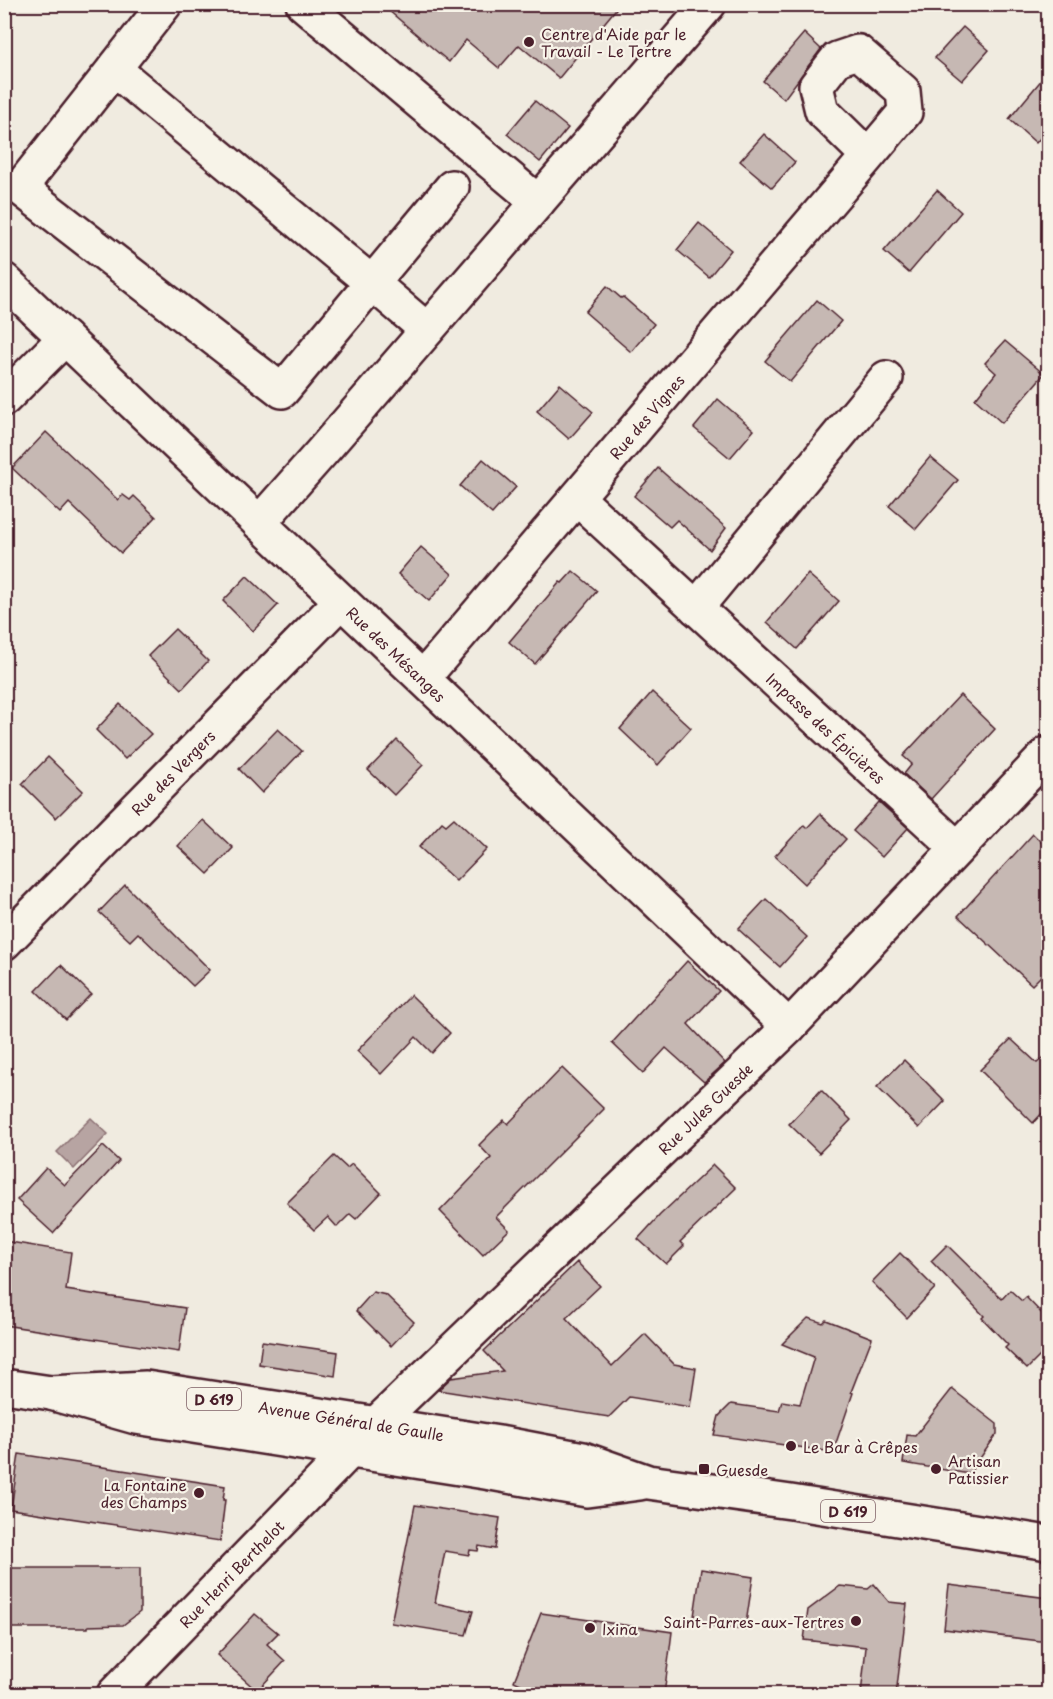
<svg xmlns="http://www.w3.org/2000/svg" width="1053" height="1699" font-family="'Playpen Sans',sans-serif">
<rect width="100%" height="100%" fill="#f0ebe0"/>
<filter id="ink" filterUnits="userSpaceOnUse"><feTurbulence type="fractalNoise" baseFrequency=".0167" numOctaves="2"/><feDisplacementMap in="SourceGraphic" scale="12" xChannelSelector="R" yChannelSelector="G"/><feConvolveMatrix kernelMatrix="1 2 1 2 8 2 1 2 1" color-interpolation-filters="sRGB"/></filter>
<g filter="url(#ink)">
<path fill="#b7a4a2" stroke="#8b6f72" stroke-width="1.5" d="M91,1118l17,16 -34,35 -17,-17z"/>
<g fill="#c6b8b3" stroke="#4a1f2b" stroke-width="1.5">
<path d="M381,4h239l-61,74 -40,-33 -20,23 -33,-28 -17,22z"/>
<path d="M963,27l26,23 -27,31 -27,-23z"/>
<path d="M804,33l17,16 -37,50 -21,-18z"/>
<path d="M1048,72v57l-12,14 -27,-24z"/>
<path d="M535,101l33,27 -28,34 -33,-28z"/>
<path d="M764,134l31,28 -23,26 -32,-27z"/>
<path d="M937,190l24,22 -52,61 -25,-22z"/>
<path d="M699,223l32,27 -22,27 -32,-27z"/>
<path d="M607,286l14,12 2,-1 31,27 -23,28 -46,-40z"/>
<path d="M817,300l24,21 -51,61 -25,-21z"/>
<path d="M1005,341l39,33 -42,49 -27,-24 21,-26 -11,-10z"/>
<path d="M560,384l33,28 -24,27 -32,-28z"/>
<path d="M718,399l36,31 -24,28 -36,-30z"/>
<path d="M46,432l72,68 5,-5 7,5 4,-4 22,21 -35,36 -52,-50 -9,10 -48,-45z"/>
<path d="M930,457l28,23 -42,49 -27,-23z"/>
<path d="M483,459l33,28 -24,27 -32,-28z"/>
<path d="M658,468l68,60 -16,22 -33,-30 -7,7 -36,-31z"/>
<path d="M421,547l31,27 -23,27 -31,-27z"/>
<path d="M573,571l24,20 -62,73 -26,-22 51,-60 2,1z"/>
<path d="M808,574l31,27 -42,48 -30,-27z"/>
<path d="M247,576l31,29 -25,26 -30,-30z"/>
<path d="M175,629l33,32 -26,28 -34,-33z"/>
<path d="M652,692l39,36 -33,37 -38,-36z"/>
<path d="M960,695l35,34 -64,70 -27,-25 8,-10 -9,-8z"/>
<path d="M120,704l31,30 -26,25 -29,-29z"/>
<path d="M278,729l24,22 -40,42 -23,-24z"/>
<path d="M397,740l26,25 -29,30 -26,-25z"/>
<path d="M48,757l35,34 -27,27 -34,-34z"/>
<path d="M879,802l29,26 -26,29 -29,-26z"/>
<path d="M820,814l26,25 -41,45 -30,-28 29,-31 3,3z"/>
<path d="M454,818l33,31 -31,32 -37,-34 23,-25 4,3z"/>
<path d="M203,820l30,28 -25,26 -30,-28z"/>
<path d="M1033,834l15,15v120l-16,16 -74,-69z"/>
<path d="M125,885l85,85 -17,16 -55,-53 -8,8 -31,-29z"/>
<path d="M766,899l41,38 -27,30 -42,-38z"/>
<path d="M687,961l32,30 -31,33 37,39 -21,19 -38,-34 -23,25 -31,-30z"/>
<path d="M61,965l30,29 -25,26 -30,-29z"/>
<path d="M411,995l39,38 -18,20 -16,-16 -35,37 -24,-23z"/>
<path d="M1011,1039l26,24 11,-9v53l-15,16 -53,-53z"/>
<path d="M904,1060l41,41 -26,27 -42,-41z"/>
<path d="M562,1068l42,41 -108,108 13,13 -26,25 -43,-44 51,-53 -12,-13 25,-25 4,4z"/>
<path d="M821,1090l30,30 -32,33 -30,-29z"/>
<path d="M103,1146l16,15 -66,72 -36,-33 29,-32 19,17z"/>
<path d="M334,1156l13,12 5,-4 29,29 -25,26 -6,-5 -13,13 -9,-10 -14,13 -27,-27z"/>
<path d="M713,1165l23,23 -56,54 4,4 -18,18 -28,-25 22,-24z"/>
<path d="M4,1241l67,11 -5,38 119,18 -6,44 -175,-27z"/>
<path d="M947,1245l55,54 8,-9 12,11 4,-4 22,23v28l-21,21 -22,-21 3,-3 -26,-27 2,-2 -53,-55z"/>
<path d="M900,1253l35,35 -28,30 -35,-36z"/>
<path d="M577,1262l23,24 -34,32 46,48 33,-32 29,30 22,4 -6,39 -61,-10 -20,20 -171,-27 13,-12 52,-7 -19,-20z"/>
<path d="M373,1292l13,3 28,27 -23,24 -35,-35z"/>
<path d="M808,1318l15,5 3,-3 46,18 -21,54 2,1 -20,59 -119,-17 5,-19 12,-12 48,7 3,-10 18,3 14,-47 -32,-13z"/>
<path d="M262,1341l76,11 -3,24 -76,-12z"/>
<path d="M952,1389l45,35v10l-28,40 -66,-11 4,-28 8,1z"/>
<path d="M19,1454l206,32 -2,14h2l-5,41 -209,-32z"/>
<path d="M415,1505l85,13 -5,31 -16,-3 -1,5 -8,-1 -1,5 -24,-4 -10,52 38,8 -7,24 -75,-12z"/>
<path d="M4,1568h136v44l-17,13 -35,1v2h-84z"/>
<path d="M701,1569l52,8 -8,53 -52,-7z"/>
<path d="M874,1584l15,18 18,2 -11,91h-35l5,-48 -62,-7 4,-30 32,-24 28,3z"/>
<path d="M949,1585l99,13v44l-104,-13z"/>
<path d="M541,1613l131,19 -8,63h-121l-29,-14z"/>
<path d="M255,1614l23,19 -11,11 18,17 -28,30 -40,-36z"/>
</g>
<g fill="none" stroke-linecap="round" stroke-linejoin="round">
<defs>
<g id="minor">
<path d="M165,4l-145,184 262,203 170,-204"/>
<path d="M303,4l235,198"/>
<path d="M114,69l258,214 55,47"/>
<path id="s1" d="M4,280l785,747"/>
<path d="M4,399l61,-61"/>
<path id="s2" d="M577,498l380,350"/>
<path d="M259,523l62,-70 388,-449"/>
<path d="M696,608l190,-230"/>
<path id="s3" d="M423,678l445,-522 37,-44 -2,-21 -45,-39 -21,7 -21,27 6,25 46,45"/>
<path id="s4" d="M4,943l337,-342"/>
<path id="s5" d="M114,1694l262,-270 413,-397 259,-274"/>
</g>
<g id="major">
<path d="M4,1386l47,7 85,24 349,55 102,18 53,-7"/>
<path id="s6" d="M51,1393l95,-5 353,55 84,16 65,23 143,20 257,41"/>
</g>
</defs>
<use href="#minor" stroke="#4a1f2b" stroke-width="38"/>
<use href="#major" stroke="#4a1f2b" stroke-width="38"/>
<use href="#minor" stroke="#f7f3e8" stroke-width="33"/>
<use href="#major" stroke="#f7f3e8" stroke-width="33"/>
</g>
</g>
<g fill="#4a1f2b" stroke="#f7f3e8" stroke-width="2">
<circle cx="529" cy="42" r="6"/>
<circle cx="791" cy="1446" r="6"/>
<rect x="698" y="1463" width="12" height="12" rx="3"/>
<circle cx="936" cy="1469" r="6"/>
<circle cx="199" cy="1493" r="6"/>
<circle cx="856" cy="1621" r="6"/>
<circle cx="590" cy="1628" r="6"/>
</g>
<g text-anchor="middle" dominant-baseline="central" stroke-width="4.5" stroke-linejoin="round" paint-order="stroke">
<g fill="#f7f3e8" stroke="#7e5f64" stroke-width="1.5">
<rect x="187" y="1388" width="54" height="22" rx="4.5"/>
<rect x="821" y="1500" width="54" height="22" rx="4.5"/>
</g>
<g font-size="14" font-weight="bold" fill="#4a1f2b">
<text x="214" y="1399">D 619</text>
<text x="848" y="1511">D 619</text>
</g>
<g font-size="15" fill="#4a1f2b" stroke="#f7f3e8" text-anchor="start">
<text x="541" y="33">Centre d'Aide par le<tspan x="541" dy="17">Travail - Le Tertre</tspan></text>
<text x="803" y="1446">Le Bar à Crêpes</text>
<text x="948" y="1460">Artisan<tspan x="948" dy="17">Patissier</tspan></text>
<text x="716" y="1469">Guesde</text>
<text x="187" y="1484" text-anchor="end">La Fontaine<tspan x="187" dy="17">des Champs</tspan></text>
<text x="844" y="1621" text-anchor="end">Saint-Parres-aux-Tertres</text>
<text x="602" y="1628">Ixina</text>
</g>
<g font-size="15" fill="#4a1f2b" stroke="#f7f3e8">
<text stroke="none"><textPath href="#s3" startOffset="344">Rue des Vignes</textPath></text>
<text stroke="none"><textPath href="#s1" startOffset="542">Rue des Mésanges</textPath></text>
<text stroke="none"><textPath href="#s2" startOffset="339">Impasse des Épicières</textPath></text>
<text stroke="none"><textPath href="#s4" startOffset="240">Rue des Vergers</textPath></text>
<text stroke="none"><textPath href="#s5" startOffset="832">Rue Jules Guesde</textPath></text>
<text stroke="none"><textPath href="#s6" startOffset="303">Avenue Général de Gaulle</textPath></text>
<text stroke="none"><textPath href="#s5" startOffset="168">Rue Henri Berthelot</textPath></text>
</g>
</g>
<rect width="1053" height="1699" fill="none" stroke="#f7f3e8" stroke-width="24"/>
<rect x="12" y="12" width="1029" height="1675" fill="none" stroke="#4a1f2b" stroke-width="2" filter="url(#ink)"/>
</svg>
